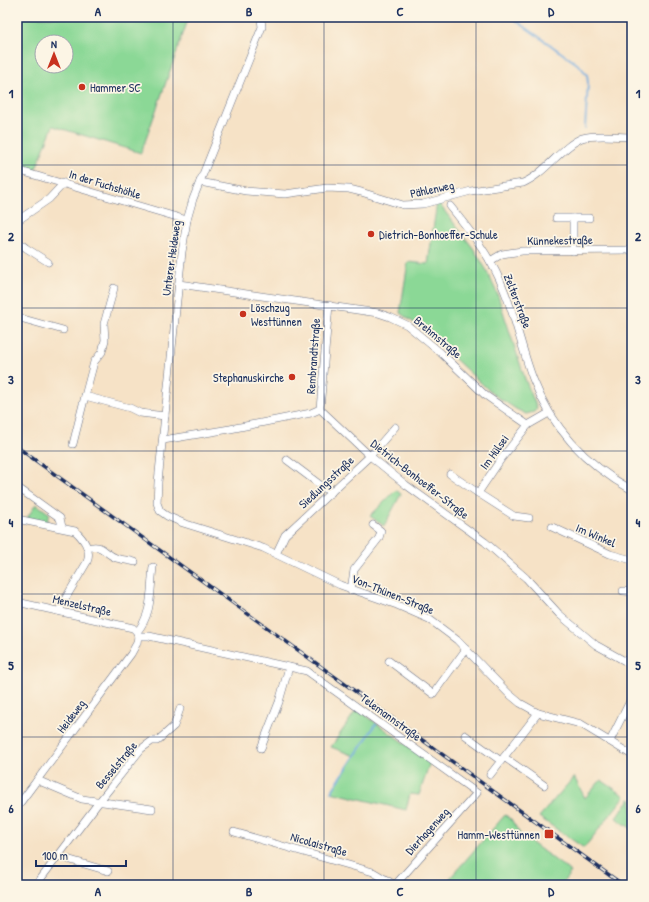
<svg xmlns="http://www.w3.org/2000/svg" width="649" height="902" font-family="'Patrick Hand',sans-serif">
<rect width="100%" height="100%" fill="#fcf5e5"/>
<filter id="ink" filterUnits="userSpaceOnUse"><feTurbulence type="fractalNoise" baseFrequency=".025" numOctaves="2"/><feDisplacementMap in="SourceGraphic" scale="8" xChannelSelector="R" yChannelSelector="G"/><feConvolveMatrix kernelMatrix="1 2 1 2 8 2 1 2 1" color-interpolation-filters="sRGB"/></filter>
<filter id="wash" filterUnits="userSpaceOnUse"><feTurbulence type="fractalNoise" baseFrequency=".012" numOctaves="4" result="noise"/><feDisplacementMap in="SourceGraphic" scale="16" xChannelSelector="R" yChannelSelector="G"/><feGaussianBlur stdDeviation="0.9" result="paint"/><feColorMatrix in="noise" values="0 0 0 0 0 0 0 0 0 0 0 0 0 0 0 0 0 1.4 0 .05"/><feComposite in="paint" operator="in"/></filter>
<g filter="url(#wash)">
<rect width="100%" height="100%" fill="#f6e2c6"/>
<g fill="#8bd896" stroke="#53847a" fill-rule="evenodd">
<path d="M17,17h172l-48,136 -88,-27 -18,45 -18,-5zM42,42h24v24h-24z"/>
<path d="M437,202h4l-1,3 33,43 13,21 11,24 28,86 12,29 -3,4 -8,2 -10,-5 -23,-15 -73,-67 -20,-14 8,-51 20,2z"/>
<path d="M396,490l5,4 -17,32 -14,-10z"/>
<path d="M36,504l14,10 -2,3 -1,5 -20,-4z"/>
<path d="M357,709l73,53 -11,33 -9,-1 -4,16 -75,-18 24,-36 -24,-9z"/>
<path d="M574,777l11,21 16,-18 24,16 -41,52 -45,-31z"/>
<path d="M630,799l2,1v29l-16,-11z"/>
<path d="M505,815l6,4 9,15 51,38 -10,13h-117z"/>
</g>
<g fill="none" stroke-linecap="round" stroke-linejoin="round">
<g stroke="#6da9de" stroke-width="2">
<path d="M511,17l69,49 7,9 1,8 -3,45"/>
<path d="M331,792l45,-68"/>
</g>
</g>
</g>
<g filter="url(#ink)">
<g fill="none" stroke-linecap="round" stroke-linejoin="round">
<defs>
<g id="minor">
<path d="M261,19l1,8 -69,172 -6,21 -5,32 -24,230 -1,21 3,8 7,5 16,7 80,25 77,37 57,20 32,14 28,21 51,53 12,10 18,10 43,11 51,31"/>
<path d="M17,170l170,50"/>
<path d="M200,182l46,9 39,3 42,-6 22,1 12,3 42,13 20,-1 48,-13 52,-8c23,-10 39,-37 59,-45 14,-4 36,-1 50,-1"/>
<path d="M450,206c21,26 42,52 54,84 12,29 18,60 29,89 19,49 54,86 99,111"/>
<path d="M556,218h17v33"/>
<path d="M573,218h16"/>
<path d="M17,221l32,-22 15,-16"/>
<path d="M17,241l9,7 22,14"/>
<path d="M490,261l12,-7 20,-3 110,-1"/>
<path d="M179,284l199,29 12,4 17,8 34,28 44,42 43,30 21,-12"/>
<path d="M17,316l3,2 43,12"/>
<path d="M85,396l9,-34 8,-10 3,-12 -1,-16 10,-36"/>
<path d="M320,409l9,-104"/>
<path d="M528,425l-27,34 -23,34 36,23 15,2"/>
<path d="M163,440l67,-11 81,-16 9,-4 50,47 36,29 79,57 41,36 33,36 37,31 36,20"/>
<path d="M73,444l12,-48 45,12 10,5 25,3"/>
<path d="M287,460l44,33"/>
<path d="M450,474l28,19"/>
<path d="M17,487l43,31 2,9"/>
<path d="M17,519l58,12c9,8 17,20 12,31l-26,44 -1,5"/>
<path d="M552,527l58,27 22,6"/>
<path d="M87,548c16,-5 16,5 29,10 6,2 13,2 19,4"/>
<path d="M276,554l9,-19 85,-79 25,-29"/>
<path d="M351,590l3,-20 25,-32 2,-7 -8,-6"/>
<path d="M623,591l9,1"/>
<path d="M17,602l116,26 4,4 1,4"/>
<path d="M137,632c16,-19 13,-41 16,-65"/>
<path d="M138,636h11l158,35 170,122 -82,92"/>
<path d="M389,661l44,33 33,-45"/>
<path d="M465,735l36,26"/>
<path d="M610,741l22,-44"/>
<path d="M261,748l18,-46 10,-35"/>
<path d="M504,757l40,28"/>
<path d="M490,775l48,-62"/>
<path d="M37,780l45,19 70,10"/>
<path d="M17,807l114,-153 6,-11 1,-7"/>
<path d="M234,832l139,40 22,13"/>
<path d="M57,856l51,15"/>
<path d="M36,885l63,-83 42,-53 11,-8h5l17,-15 6,-17"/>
</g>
</defs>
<use href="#minor" stroke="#686e82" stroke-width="8"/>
<use href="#minor" stroke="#fff" stroke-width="7"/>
<defs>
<path id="rail" d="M17,447l606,438"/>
</defs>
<use href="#rail" stroke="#1b2f5e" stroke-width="3.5"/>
<use href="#rail" stroke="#fcf5e5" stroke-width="2" stroke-dasharray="6" stroke-linecap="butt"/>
</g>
</g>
<path fill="none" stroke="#1b2f5e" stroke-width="1" stroke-opacity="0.55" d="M173,17v868M324,17v868M476,17v868M17,165h615M17,308h615M17,451h615M17,594h615M17,737h615"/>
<g fill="#c8321e" stroke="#fcf5e5" stroke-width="1.5">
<circle cx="82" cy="87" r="4"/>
<circle cx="371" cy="234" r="4"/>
<circle cx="243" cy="314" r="4"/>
<circle cx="292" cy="377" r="4"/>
<rect x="544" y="829" width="10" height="10" rx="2"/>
</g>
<g text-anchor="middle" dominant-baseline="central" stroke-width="3.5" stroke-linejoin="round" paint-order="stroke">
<g font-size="12" fill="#1b2f5e" stroke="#fcf5e5" text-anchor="start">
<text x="90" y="87">Hammer SC</text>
<text x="379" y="234">Dietrich-Bonhoeffer-Schule</text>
<text x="251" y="307">Löschzug<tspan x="251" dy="14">Westtünnen</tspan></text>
<text x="284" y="377" text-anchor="end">Stephanuskirche</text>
<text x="540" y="834" text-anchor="end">Hamm-Westtünnen</text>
</g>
<g font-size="12" fill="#1b2f5e" stroke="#fcf5e5">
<text transform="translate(105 184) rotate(17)">In der Fuchshöhle</text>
<text transform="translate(432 189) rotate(-12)">Pählenweg</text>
<text transform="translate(560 240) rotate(-1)">Künnekestraße</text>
<text transform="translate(171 258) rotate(-82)">Unterer Heideweg</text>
<text transform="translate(518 301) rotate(69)">Zelterstraße</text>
<text transform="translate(438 337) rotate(40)">Brehmstraße</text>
<text transform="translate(313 356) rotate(-86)">Rembrandtstraße</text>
<text transform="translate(494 452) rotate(-54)">Im Hülsei</text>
<text transform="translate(420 479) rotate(38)">Dietrich-Bonhoeffer-Straße</text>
<text transform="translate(326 482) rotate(-43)">Siedlungsstraße</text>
<text transform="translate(596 535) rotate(23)">Im Winkel</text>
<text transform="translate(393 594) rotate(22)">Von-Thünen-Straße</text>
<text transform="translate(82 605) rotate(13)">Menzelstraße</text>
<text transform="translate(71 716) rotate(-53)">Heideweg</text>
<text transform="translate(391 717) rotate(36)">Telemannstraße</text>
<text transform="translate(116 765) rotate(-50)">Besselstraße</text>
<text transform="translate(427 831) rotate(-48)">Dierhagenweg</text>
<text transform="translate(319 844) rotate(16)">Nicolaistraße</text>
</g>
</g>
<rect width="649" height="902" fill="none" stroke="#fcf5e5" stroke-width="44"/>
<g transform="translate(54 54)"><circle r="19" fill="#fcf5e5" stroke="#a2a6af"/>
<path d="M0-3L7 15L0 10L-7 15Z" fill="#c8321e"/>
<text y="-6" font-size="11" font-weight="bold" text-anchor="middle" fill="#1b2f5e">N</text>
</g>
<path d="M36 860v6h90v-6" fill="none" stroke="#1b2f5e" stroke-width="2"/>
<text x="42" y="860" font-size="12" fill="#1b2f5e" stroke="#fcf5e5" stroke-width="3" paint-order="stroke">100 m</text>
<rect x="22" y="22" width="605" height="858" fill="none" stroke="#1b2f5e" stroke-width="1.5"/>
<g font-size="13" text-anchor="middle" font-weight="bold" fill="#1b2f5e">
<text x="98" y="16">A</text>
<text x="249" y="16">B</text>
<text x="400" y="16">C</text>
<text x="551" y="16">D</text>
<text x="11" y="98">1</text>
<text x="638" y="98">1</text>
<text x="11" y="241">2</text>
<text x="638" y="241">2</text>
<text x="11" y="384">3</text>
<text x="638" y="384">3</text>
<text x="11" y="527">4</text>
<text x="638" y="527">4</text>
<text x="11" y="670">5</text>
<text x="638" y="670">5</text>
<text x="11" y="813">6</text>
<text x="638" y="813">6</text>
<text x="98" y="896">A</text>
<text x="249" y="896">B</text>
<text x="400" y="896">C</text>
<text x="551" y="896">D</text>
</g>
</svg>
